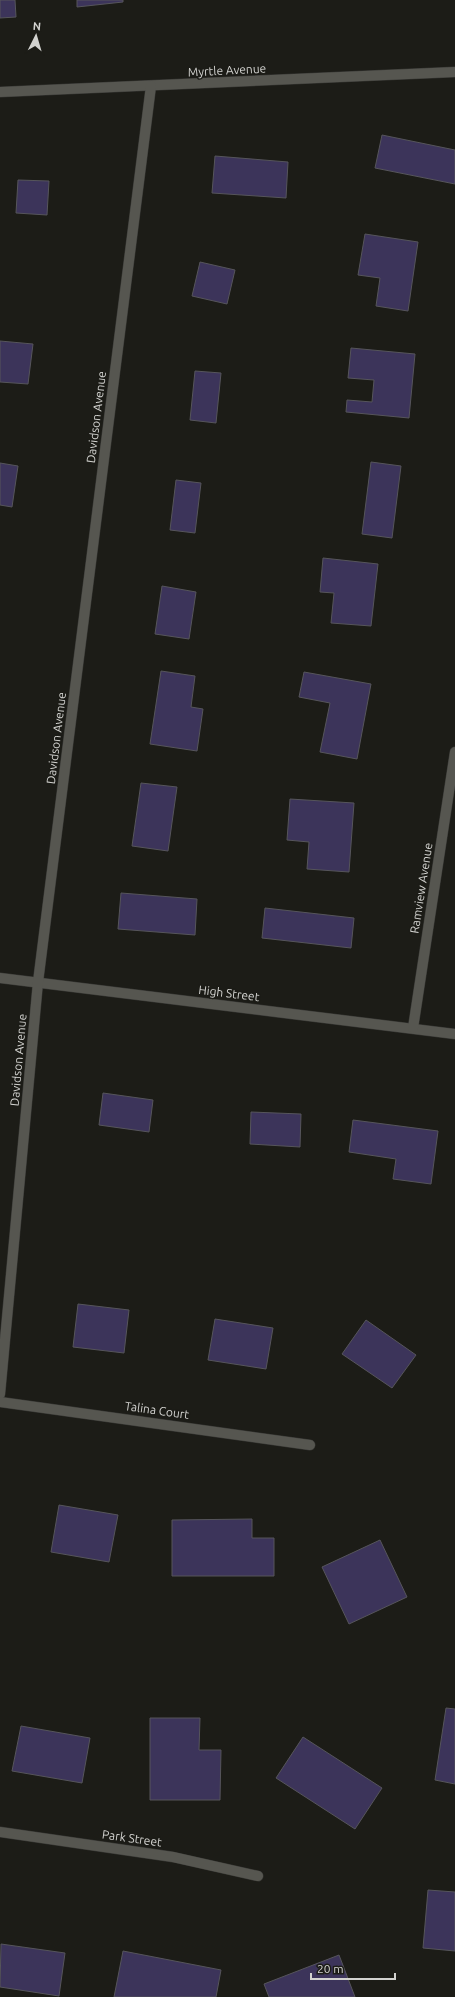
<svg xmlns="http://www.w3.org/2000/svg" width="455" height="1997" font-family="Ubuntu,sans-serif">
<rect width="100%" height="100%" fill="#1c1c17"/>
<g fill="#3c345a" stroke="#56555b">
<path d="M0,0h15l1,17 -16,1z"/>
<path d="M77,0h46v2l-46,5z"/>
<path d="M382,135l73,15v34l-80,-16z"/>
<path d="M215,156l73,6 -2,36 -74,-5z"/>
<path d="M18,180l31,1 -2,34 -31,-2z"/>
<path d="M365,234l53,8 -10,69 -32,-5 4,-28 -22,-3z"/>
<path d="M200,262l35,8 -8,34 -35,-8z"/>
<path d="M0,341l33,3 -5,40 -28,-2z"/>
<path d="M351,348l64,6 -6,64 -63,-6 1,-12 25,2 2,-22 -26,-2z"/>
<path d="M195,371l26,2 -5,50 -26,-3z"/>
<path d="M371,462l30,4 -9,72 -30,-4z"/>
<path d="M0,463l18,3 -6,41 -12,-2z"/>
<path d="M176,480l25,3 -6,50 -25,-3z"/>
<path d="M323,558l55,6 -7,62 -40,-3 3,-30 -14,-1z"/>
<path d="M162,586l34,6 -7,47 -34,-5z"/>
<path d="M161,671l34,5 -4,31 12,2 -6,42 -47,-7z"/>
<path d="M304,672l67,12 -14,75 -37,-7 10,-49 -31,-6z"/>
<path d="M141,783l36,4 -9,64 -36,-5z"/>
<path d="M290,799l64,4 -5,69 -42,-3 2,-27 -22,-2z"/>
<path d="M121,893l76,6 -2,36 -77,-6z"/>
<path d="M265,908l89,10 -3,30 -89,-10z"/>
<path d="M103,1093l50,7 -4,32 -50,-7z"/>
<path d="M251,1112l50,2 -1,33 -50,-3z"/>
<path d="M353,1120l85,11 -7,53 -38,-5 3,-20 -47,-7z"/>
<path d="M78,1304l51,6 -5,43 -51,-6z"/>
<path d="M215,1319l58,9 -7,41 -58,-9z"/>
<path d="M366,1320l50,35 -24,33 -50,-34z"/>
<path d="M59,1505l59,10 -9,47 -58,-10z"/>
<path d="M252,1519v19h22v38h-102v-56z"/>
<path d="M380,1540l27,57 -58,27 -27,-57z"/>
<path d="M446,1708l9,1v75l-20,-4z"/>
<path d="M150,1718h50l-1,32h22l-1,50h-70z"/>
<path d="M21,1726l69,12 -8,45 -70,-12z"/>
<path d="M303,1737l79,51 -27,41 -79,-51z"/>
<path d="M428,1890l27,2v59l-32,-3z"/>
<path d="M1,1944l64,9 -6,43 -59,-9z"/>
<path d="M123,1951l98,19 -5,27h-102z"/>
<path d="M339,1955l16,42h-86l-5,-13z"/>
</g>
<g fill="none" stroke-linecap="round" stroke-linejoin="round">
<defs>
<g id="minor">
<path d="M0,92l455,-20"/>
<path d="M0,978l455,56"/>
<path d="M413,1028l42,-276"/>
<path d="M0,1394l38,-412 113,-896"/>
<path d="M0,1402l310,43"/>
<path d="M0,1832l173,25 85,19"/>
</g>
</defs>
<use href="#minor" stroke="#383835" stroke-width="11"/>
<use href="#minor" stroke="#565650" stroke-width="10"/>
</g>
<g text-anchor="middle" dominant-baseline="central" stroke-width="3" stroke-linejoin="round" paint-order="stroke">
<g font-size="12" fill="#d3d3d0" stroke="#1c1c17">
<text transform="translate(227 70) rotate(-3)">Myrtle Avenue</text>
<text transform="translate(96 417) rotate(-83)">Davidson Avenue</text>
<text transform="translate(56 738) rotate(-83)">Davidson Avenue</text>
<text transform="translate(421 888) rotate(-81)">Ramview Avenue</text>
<text transform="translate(229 993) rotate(7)">High Street</text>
<text transform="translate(18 1060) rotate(-85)">Davidson Avenue</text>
<text transform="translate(157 1410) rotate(8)">Talina Court</text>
<text transform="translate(132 1838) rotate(8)">Park Street</text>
</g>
</g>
<g transform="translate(36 36) rotate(5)" stroke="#1c1c17" stroke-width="3" paint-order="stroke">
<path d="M0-3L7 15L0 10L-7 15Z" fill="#d3d3d0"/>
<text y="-6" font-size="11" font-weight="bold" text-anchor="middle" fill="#d3d3d0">N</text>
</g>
<path d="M311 1973v6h84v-6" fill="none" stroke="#d3d3d0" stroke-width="2"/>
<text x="317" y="1973" font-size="12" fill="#d3d3d0" stroke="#1c1c17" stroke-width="3" paint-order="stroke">20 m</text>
</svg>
